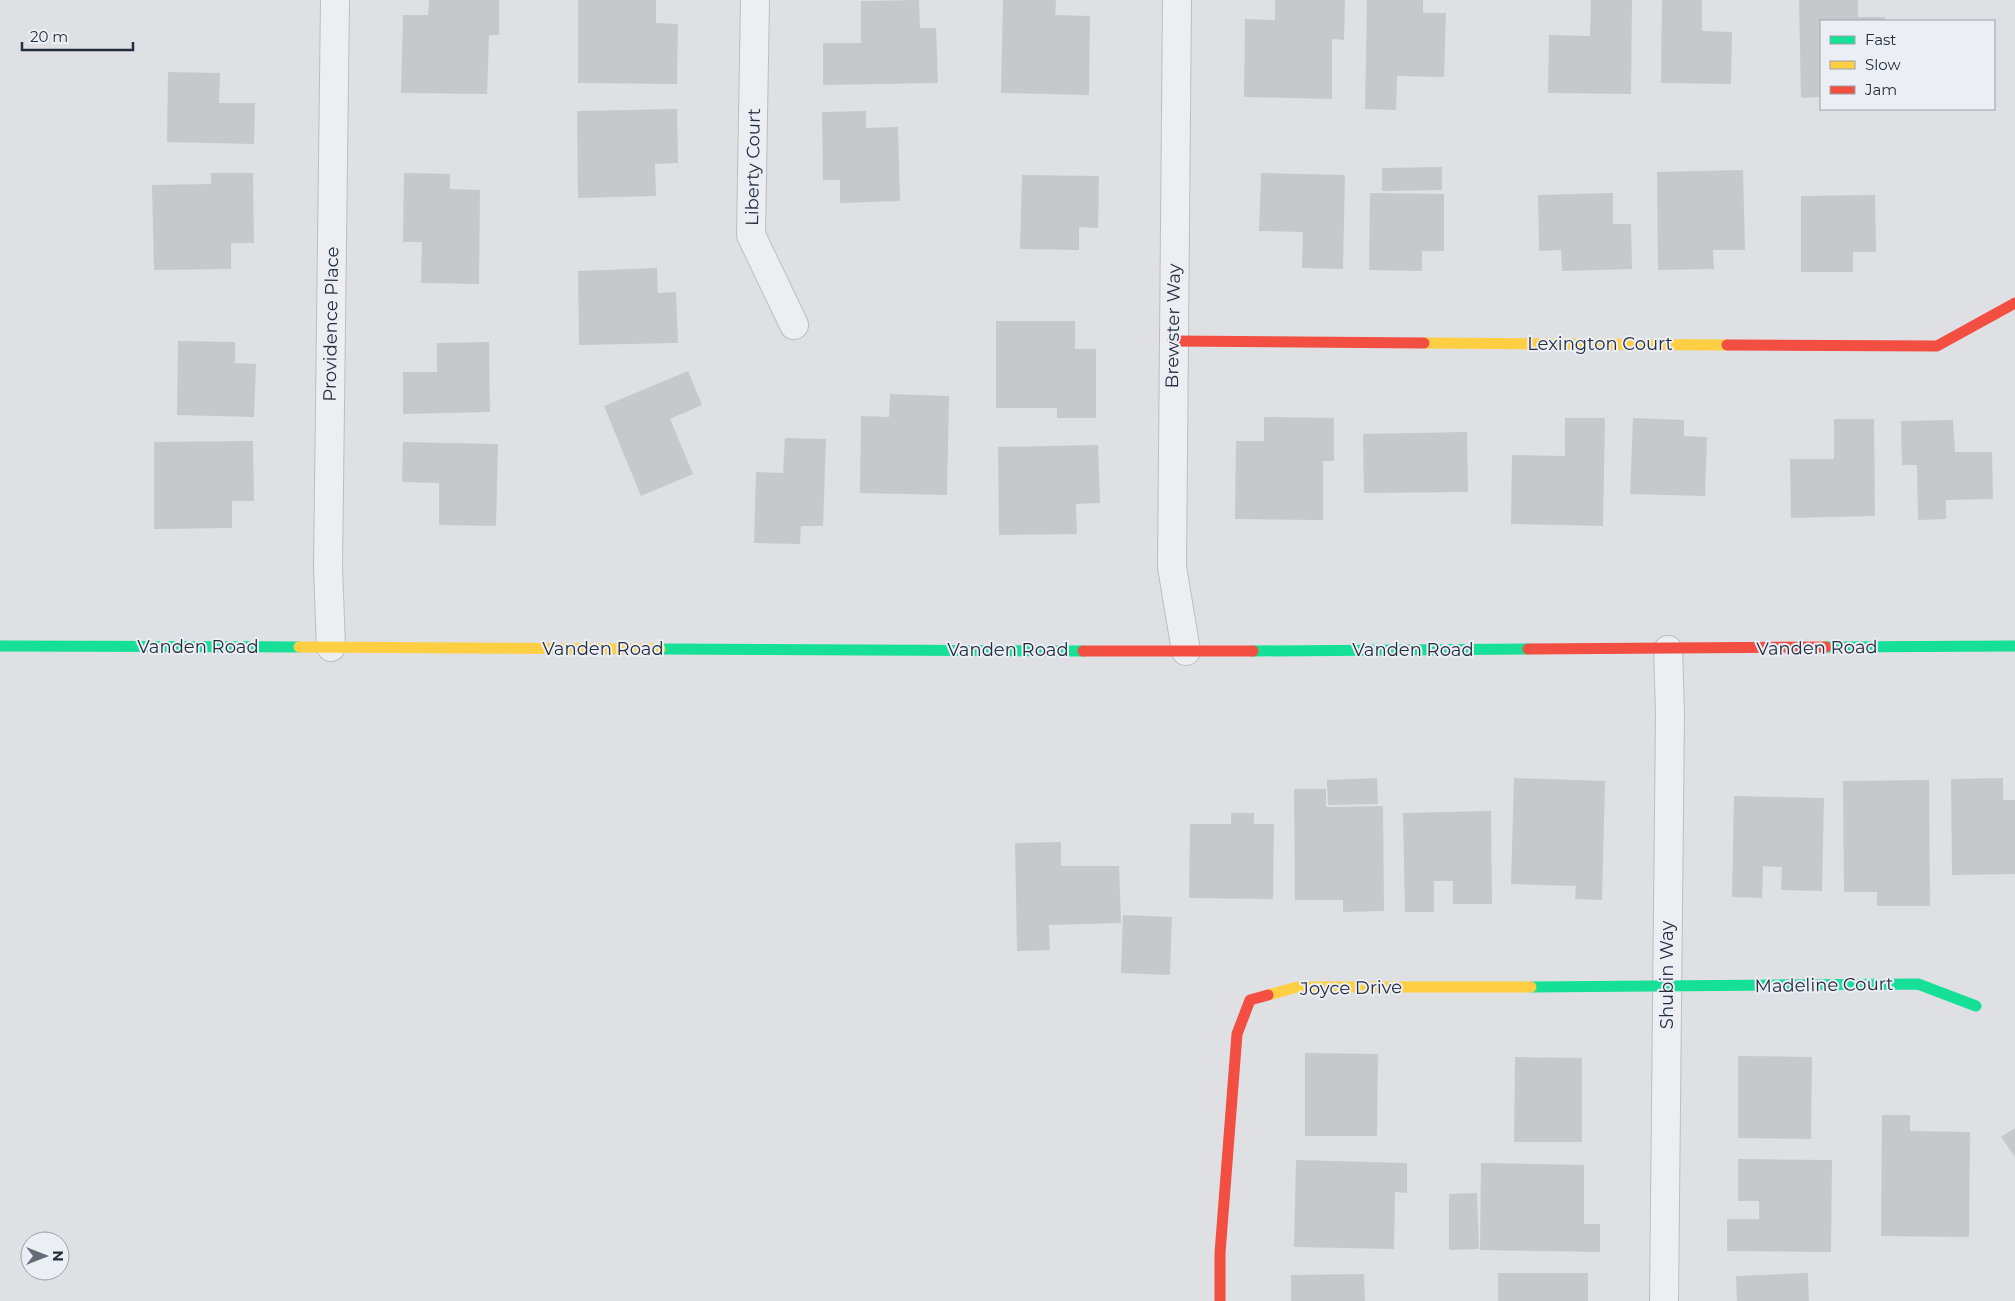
<svg xmlns="http://www.w3.org/2000/svg" width="2015" height="1301" font-family="Montserrat,sans-serif">
<rect width="100%" height="100%" fill="#dee0e3"/>
<g fill="#c6c8cc">
<path d="M429,0h70v35h-10l-2,59 -86,-1 2,-78h25z"/>
<path d="M578,0h78v23l22,1 -1,60 -99,-1z"/>
<path d="M919,0l1,28h16l2,55 -115,2v-42h38v-42z"/>
<path d="M1003,0h53l-1,15 35,1 -1,79 -88,-2z"/>
<path d="M1275,0h70l-1,40 -12,-1v60l-88,-2 1,-78 30,1z"/>
<path d="M1367,0h56v13h23l-2,64 -47,-1 -1,34 -31,-1z"/>
<path d="M1591,0h41l-1,94 -83,-1 1,-58 41,1z"/>
<path d="M1662,0h40v31l30,1 -1,52 -70,-1z"/>
<path d="M1799,0h59v17h27v4h-64v76l-20,1z"/>
<path d="M168,72l52,1 -1,30h36l-1,41 -87,-2z"/>
<path d="M677,109l1,54 -23,1 1,32 -78,2 -1,-87z"/>
<path d="M866,111v17l32,-1 2,74 -60,2v-23h-17l-1,-68z"/>
<path d="M1442,167v23l-60,1v-23z"/>
<path d="M1743,170l2,80h-32l1,19 -56,1 -1,-98z"/>
<path d="M211,173h42l1,70h-23v26l-77,1 -2,-85 59,-1z"/>
<path d="M404,173l46,1v15l30,1 -1,94 -58,-1 1,-41h-19z"/>
<path d="M1261,173l84,2 -2,94 -41,-1 1,-36 -44,-1z"/>
<path d="M1022,175l77,1 -1,52 -19,-1v23l-59,-1z"/>
<path d="M1370,193l74,1v57h-22v20l-53,-1z"/>
<path d="M1613,193v31h18l1,45 -70,2 -1,-21 -22,1 -1,-56z"/>
<path d="M1875,195l1,57h-23v20h-52v-76z"/>
<path d="M657,268l1,25 18,-1 2,51 -99,2 -1,-74z"/>
<path d="M996,321h79v28h21v69h-39v-10h-61z"/>
<path d="M178,341l57,1v21l21,1 -2,53 -77,-2z"/>
<path d="M489,342l1,70 -87,2v-42h34v-29z"/>
<path d="M688,371l14,34 -32,14 23,55 -52,22 -37,-90z"/>
<path d="M890,394l59,2 -2,99 -87,-2 1,-77 28,1z"/>
<path d="M1264,417l70,1v43h-11v59l-88,-1 1,-78h28z"/>
<path d="M1565,418h40l-2,108 -92,-2 1,-69 53,1z"/>
<path d="M1633,418l51,2v16l23,1 -2,59 -75,-2z"/>
<path d="M1834,419h40l1,97 -84,2 -1,-59h44z"/>
<path d="M1953,420l2,32h37l1,47 -47,1v19l-28,1 -1,-55h-15l-1,-44z"/>
<path d="M1467,432l1,60 -104,1 -1,-59z"/>
<path d="M785,438l41,1 -3,87h-22l-1,18 -46,-1 2,-71 27,1z"/>
<path d="M253,441l1,60h-22v27l-78,1v-87z"/>
<path d="M403,442l95,2 -2,82 -57,-1v-42l-37,-1z"/>
<path d="M1098,445l2,58 -24,1 1,30 -78,1 -1,-88z"/>
<path d="M1377,778l1,26 -50,1 -1,-25z"/>
<path d="M1514,778l91,3 -3,119 -27,-1 1,-13 -65,-2z"/>
<path d="M2003,778v22h12v74l-63,1 -1,-96z"/>
<path d="M1929,780l1,126h-53v-14h-33l-1,-111z"/>
<path d="M1294,789h32v18l57,-1 1,105 -41,1v-12h-48z"/>
<path d="M1734,796l90,2 -2,93 -41,-1 1,-23 -19,-1 -1,32 -30,-1z"/>
<path d="M1491,811l1,93h-39v-23h-19v31h-29l-2,-99z"/>
<path d="M1231,813h23v11h20l-1,75 -84,-1 1,-74h41z"/>
<path d="M1061,842v24h58l2,57 -72,2 1,25 -33,1 -2,-108z"/>
<path d="M1123,915l49,2 -2,58 -49,-2z"/>
<path d="M1305,1053l73,1 -1,82h-72z"/>
<path d="M1738,1056l74,1 -1,82 -73,-1z"/>
<path d="M1515,1057l67,1v84h-68z"/>
<path d="M1882,1115h28v16l60,1 -1,105 -88,-1z"/>
<path d="M2015,1128v29l-14,-20z"/>
<path d="M1738,1159l94,1 -1,92 -104,-1v-32h32v-18h-21z"/>
<path d="M1296,1160l111,3v30l-12,-1 -1,57 -100,-2z"/>
<path d="M1481,1163l103,2v59h16v28l-120,-2z"/>
<path d="M1477,1193l2,56 -30,1v-56z"/>
<rect x="1498" y="1273" width="90" height="28"/>
<path d="M1808,1273l1,28h-72l-1,-25z"/>
<path d="M1364,1274l1,27h-74v-26z"/>
</g>
<g fill="none" stroke-linecap="round" stroke-linejoin="round">
<defs>
<g id="street">
<path d="M755,0l-4,235 43,90"/>
<path d="M1177,0l-5,567 14,84"/>
<path d="M331,647l-3,-79 7,-568"/>
<path d="M1664,1301l6,-589 -2,-62"/>
</g>
</defs>
<use href="#street" stroke="#bcbec1" stroke-width="30"/>
<use href="#street" stroke="#edeef1" stroke-width="28"/>
<g stroke="#16e098" stroke-width="11">
<path d="M0,646l299,1"/>
<path d="M1826,647l189,-1"/>
<path d="M660,649l423,2"/>
<path d="M1253,651l275,-2"/>
<path d="M1531,987l387,-3 58,22"/>
</g>
<g stroke="#ffcf43" stroke-width="11">
<path d="M1424,343l303,2"/>
<path d="M299,647l361,2"/>
<path d="M1268,995l29,-8h234"/>
</g>
<g stroke="#f24e42" stroke-width="11">
<path d="M1173,341l251,2"/>
<path d="M1727,345l210,1 78,-43"/>
<path d="M1528,649l298,-2"/>
<path d="M1083,651h170"/>
<path d="M1220,1301v-48l17,-219 13,-34 18,-5"/>
</g>
</g>
<g text-anchor="middle" dominant-baseline="central" stroke-width="4" stroke-linejoin="round" paint-order="stroke">
<g font-size="18" fill="#252e3d" stroke="#ebeef4">
<text transform="translate(753 167) rotate(-89)">Liberty Court</text>
<text transform="translate(331 324) rotate(-89)">Providence Place</text>
<text transform="translate(1173 326) rotate(-89)">Brewster Way</text>
<text x="1600" y="344">Lexington Court</text>
<text x="198" y="647">Vanden Road</text>
<text transform="translate(1817 648) rotate(-1)">Vanden Road</text>
<text x="603" y="649">Vanden Road</text>
<text x="1008" y="650">Vanden Road</text>
<text x="1413" y="650">Vanden Road</text>
<text transform="translate(1667 975) rotate(-90)">Shubin Way</text>
<text transform="translate(1824 985) rotate(-1)">Madeline Court</text>
<text transform="translate(1351 988) rotate(-1)">Joyce Drive</text>
</g>
</g>
<rect x="1820" y="20" width="175" height="90" fill="#ebeef4" stroke="#9ca1ab"/>
<rect x="1830" y="36" width="25" height="8" fill="#16e098" stroke="#9ca1ab"/>
<text x="1865" y="45" font-size="15" fill="#252e3d">Fast</text>
<rect x="1830" y="61" width="25" height="8" fill="#ffcf43" stroke="#9ca1ab"/>
<text x="1865" y="70" font-size="15" fill="#252e3d">Slow</text>
<rect x="1830" y="86" width="25" height="8" fill="#f24e42" stroke="#9ca1ab"/>
<text x="1865" y="95" font-size="15" fill="#252e3d">Jam</text>
<g transform="translate(45 1256) rotate(90)"><circle r="24" fill="#ebeef4" stroke="#9ca1ab"/>
<path d="M0-4L9 19L0 12L-9 19Z" fill="#666c77"/>
<text y="-8" font-size="14" font-weight="bold" text-anchor="middle" fill="#252e3d">N</text>
</g>
<path d="M22 42v8h111v-8" fill="none" stroke="#252e3d" stroke-width="2.5"/>
<text x="30" y="42" font-size="15" fill="#252e3d" stroke="#ebeef4" stroke-width="4" paint-order="stroke">20 m</text>
</svg>
